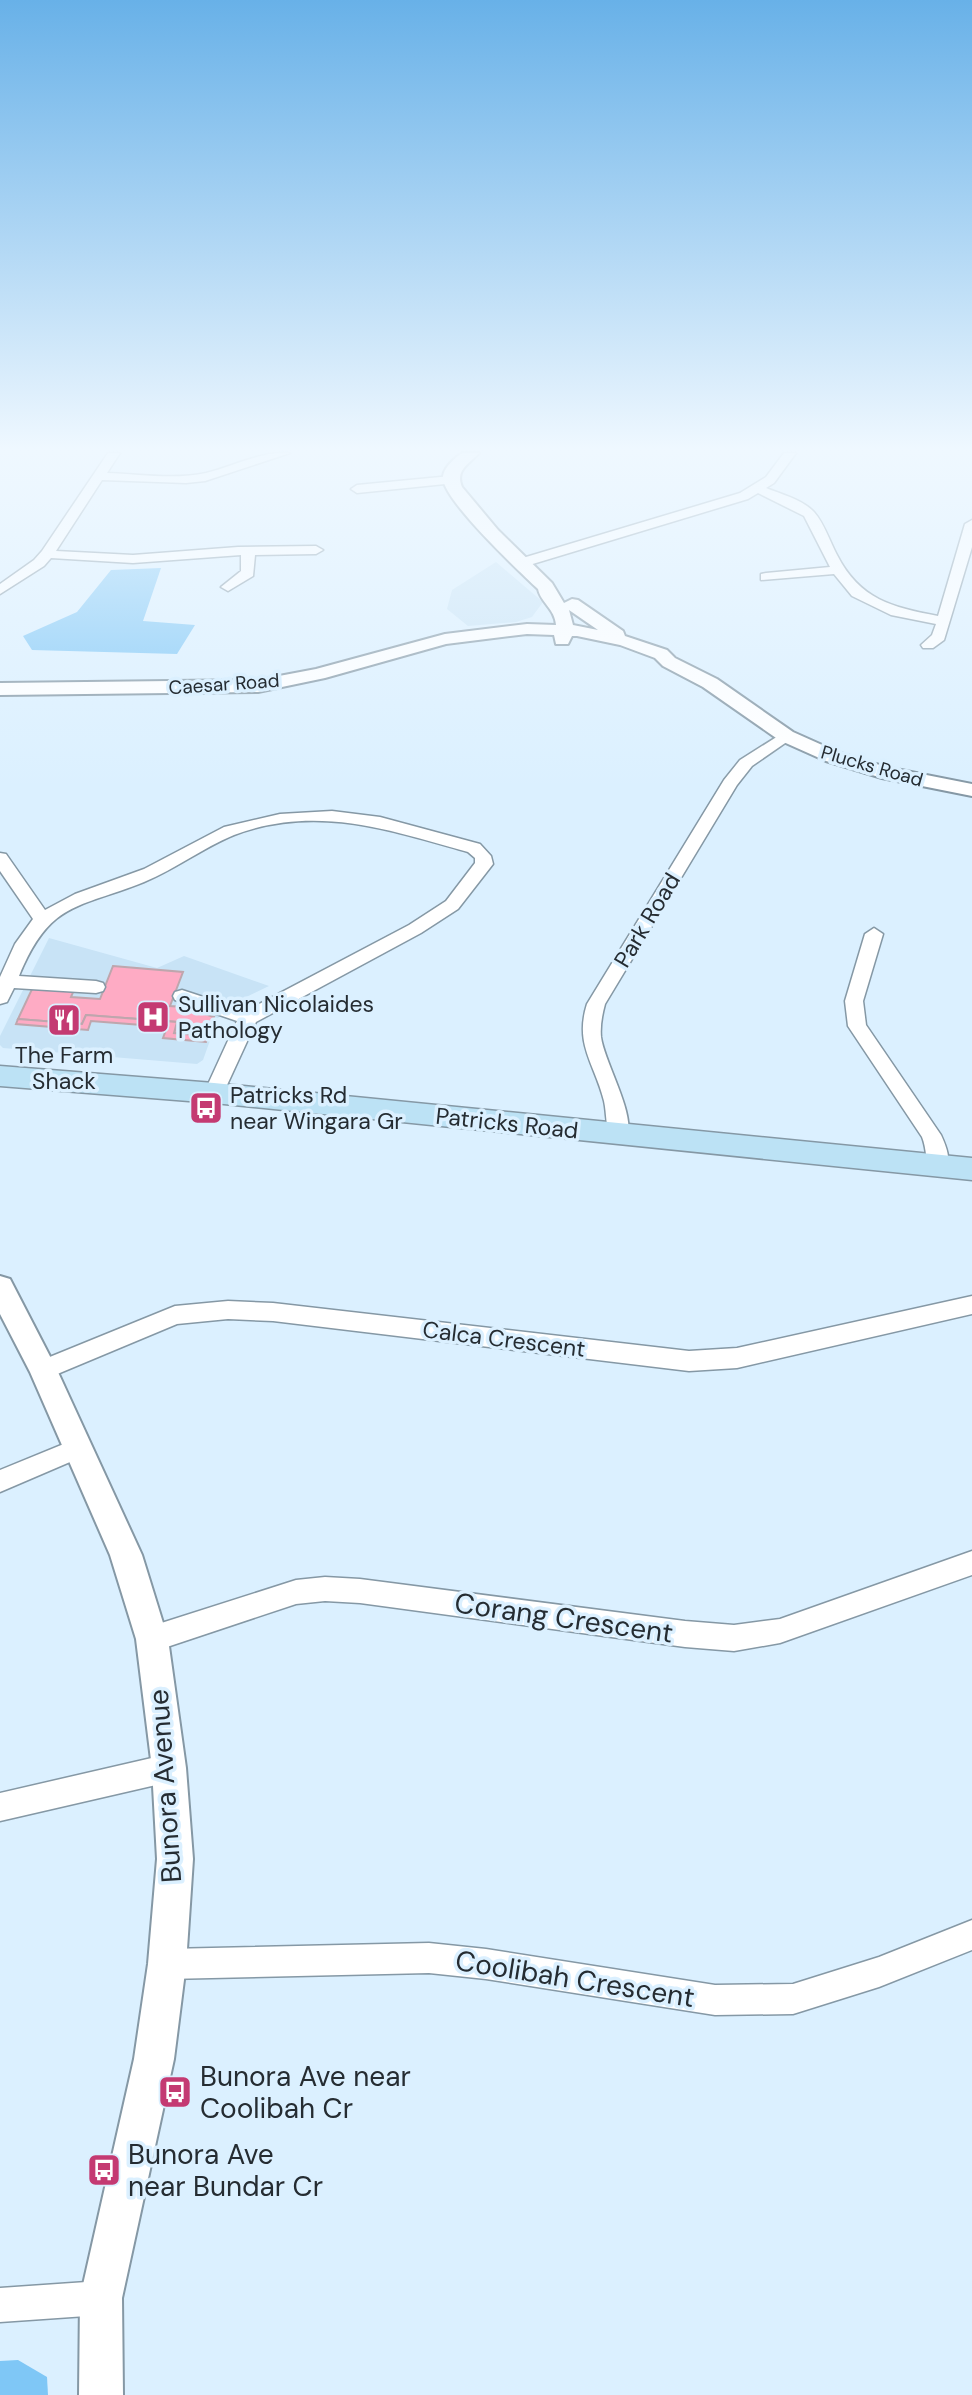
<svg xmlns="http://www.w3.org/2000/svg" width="972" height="2395" font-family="'DM Sans',sans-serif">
<rect width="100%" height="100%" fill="#dbf0ff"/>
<g fill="#c8e3f6">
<path d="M496,562l47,40 -11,15 -16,5 -48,4 -21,-17 5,-19z"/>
<path d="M49,938l108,30 27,-12 85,30 -33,16 -18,16 -15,42 -6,4 -194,-16 -3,-3v-9z"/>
</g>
<g fill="#7fc7f6">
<path d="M161,568l-18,53 52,4 -18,29 -145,-4 -9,-14 54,-24 34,-42z"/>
<path d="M18,2360l29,17 1,18h-48v-34z"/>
</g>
<g fill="#feabc4" stroke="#bea6ad" stroke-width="2">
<path d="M113,966l70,6 -13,34 14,1 30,10 -6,19 -34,-3 3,-11 -91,-7 -4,9 -64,-5 15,-32 41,3 -3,7 29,2z"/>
<path d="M86,1015l91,7 -3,11 34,3 -2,6 -43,-4 4,-11 -76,-6 -3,9 -72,-6 2,-5 64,5z"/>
</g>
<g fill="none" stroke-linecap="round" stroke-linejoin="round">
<defs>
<g id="minor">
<path d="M108,453h12l-13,20c31,1 68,7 99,0 28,-7 55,-22 84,-20l-85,28 -19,2 -84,-3 -46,71 77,4 105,-8 78,-1 7,4 -7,4 -61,1 -2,21 -25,15 -7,-4 20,-16v-16l-108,8 -82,-5 -7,8 -44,28v-10l34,-24 8,-9z"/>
<path d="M784,453h12l-22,30 -8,5c15,6 37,12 48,24 10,11 16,30 23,43 23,45 55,52 101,61l27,-92 7,-4v27l-28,93 -11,8h-10l-2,-3 11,-10 4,-11 -45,-9 -39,-19 -18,-22 -73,6v-6l5,-1 64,-6 -26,-51 -46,-23 -10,6 -222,67 -5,1 -7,-4 2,-3 224,-67 26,-16z"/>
<path d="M451,476l4,1v6l-98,10 -6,-4 6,-4z"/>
<path d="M786,731l8,5 -3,3 -39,27 -15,19 -132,219c-3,11 -5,22 -4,33 3,25 37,81 25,102l-7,2 -7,-2c-7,-11 -5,-25 -8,-38 -9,-37 -30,-56 -17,-97l137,-224 16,-20z"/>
<path d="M332,811l48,6 100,27 11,12 2,8 -35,45 -37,24 -165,89 -35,76h-14l-3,-5 33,-72 -62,-21 -2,-4 2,-4 7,-2 64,21 163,-86 37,-24 29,-38v-5l-7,-6c-79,-22 -152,-48 -234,-17 -32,13 -58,34 -90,47 -67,27 -94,19 -125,94l77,5 7,2 2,4 -2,4 -7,2 -82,-5 -7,14 -7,2v-27l15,-33 18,-25 -33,-48v-18l6,1 39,56 30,-16 69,-25 80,-42 56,-13z"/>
<path d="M874,928l9,6 -20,67 3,24 75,110c5,11 11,25 4,36l-7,3 -7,-3c-6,-10 -4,-22 -9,-34l-74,-111 -3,-25 20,-67z"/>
<path d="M972,1296v18l-235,54 -48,3 -416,-50 -45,-2 -51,5 -134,56 -8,-3 -4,-7 4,-7 140,-57 53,-5 45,2 416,48 48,-3z"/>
<path d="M76,1439l8,3 4,7 -4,7 -84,36v-22z"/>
<path d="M972,1551v24l-192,68 -46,8 -49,-4 -325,-44 -35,-2 -29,3 -144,48 -9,-4 -4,-9 4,-9 9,-4 144,-46 29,-3 35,2 325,42 49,4 46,-6z"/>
<path d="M169,1754l10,4 4,10 -4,10 -10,4 -169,39v-28z"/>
<path d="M972,1920v30l-93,37 -86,27 -78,1 -229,-36 -57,-6 -262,6 -11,-4 -4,-11 4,-11 11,-4 262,-6 57,6 229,36 78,-1 86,-27z"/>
<path d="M101,2281l12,5 5,12 -5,12 -12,5 -101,7v-34z"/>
</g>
<g id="tertiary">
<path d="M462,453h17c-11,12 -24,17 -17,34l36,43 54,53 12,20 8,-4 6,1 45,31 2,5 42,14 8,8 42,21 76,53 47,21 46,14 86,17v12l-90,-18 -56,-17 -47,-21 -76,-53 -40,-21 -8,-8 -35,-13 -43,-9h-5l-4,8h-12l-2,-9 -27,-1 -81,10 -121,34 -67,14 -258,3v-12l258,-3 58,-11 129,-35 82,-10 29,1c-1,-16 -15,-22 -18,-36 -18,-17 -95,-89 -95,-111 0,-10 12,-20 19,-25zM569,610l29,20 -25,-5z"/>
<path d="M0,1276l10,3 47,91 85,185 26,84 18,129 7,91 -7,105 -12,95 -52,239 1,97h-44l1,-97 54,-239 14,-95 9,-105 -5,-91 -16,-129 -26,-84 -80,-183 -30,-58z"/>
</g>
<path id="secondary" d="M0,1066l214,17 758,75v22l-758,-77 -214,-17z"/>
</defs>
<use href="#minor" stroke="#8598a5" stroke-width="3"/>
<use href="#tertiary" stroke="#8598a5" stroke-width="4"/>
<use href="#secondary" stroke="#8598a5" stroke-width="3"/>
<use href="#minor" fill="#fff" fill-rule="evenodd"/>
<use href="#tertiary" fill="#fff" fill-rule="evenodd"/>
<use href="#secondary" fill="#bce2f5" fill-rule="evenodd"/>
</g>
<linearGradient id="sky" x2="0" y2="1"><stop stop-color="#68b1e8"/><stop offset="0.57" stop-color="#eff8ff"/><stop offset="1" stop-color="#eff8ff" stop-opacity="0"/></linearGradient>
<rect width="972" height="788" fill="url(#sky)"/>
<defs>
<symbol id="hospital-square" viewBox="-11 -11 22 22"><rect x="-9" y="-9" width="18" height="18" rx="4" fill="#c43a72" stroke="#dbf0ff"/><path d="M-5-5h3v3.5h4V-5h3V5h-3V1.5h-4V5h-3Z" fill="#fff"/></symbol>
<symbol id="restaurant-square" viewBox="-11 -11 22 22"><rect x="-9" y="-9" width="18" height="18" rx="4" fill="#c43a72" stroke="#dbf0ff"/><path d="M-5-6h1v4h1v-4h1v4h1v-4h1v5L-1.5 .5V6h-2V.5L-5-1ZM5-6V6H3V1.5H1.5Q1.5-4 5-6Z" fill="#fff"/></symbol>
<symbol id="bus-square" viewBox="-11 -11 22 22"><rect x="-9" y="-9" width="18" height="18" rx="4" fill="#c43a72" stroke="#dbf0ff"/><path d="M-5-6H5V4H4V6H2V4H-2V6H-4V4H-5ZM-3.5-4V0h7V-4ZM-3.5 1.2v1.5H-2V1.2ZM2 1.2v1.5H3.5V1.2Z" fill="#fff"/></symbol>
</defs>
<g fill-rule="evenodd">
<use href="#hospital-square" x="134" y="998" width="38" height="38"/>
<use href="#restaurant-square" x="45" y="1001" width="38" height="38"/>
<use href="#bus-square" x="187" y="1089" width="38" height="38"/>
<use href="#bus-square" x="156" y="2073" width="38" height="38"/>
<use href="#bus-square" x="85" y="2151" width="38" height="38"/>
</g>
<g text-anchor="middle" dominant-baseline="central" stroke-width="7" stroke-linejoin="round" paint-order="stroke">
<g font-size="19" fill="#252c32" stroke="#dbf0ff">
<text transform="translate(224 684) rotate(-4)">Caesar Road</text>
<text transform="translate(872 766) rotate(16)">Plucks Road</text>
</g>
<g font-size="23" fill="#252c32" stroke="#dbf0ff">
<text transform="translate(647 920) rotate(-59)">Park Road</text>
<text transform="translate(507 1123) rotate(6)">Patricks Road</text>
<text transform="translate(504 1339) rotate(7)">Calca Crescent</text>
</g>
<g font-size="23" fill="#252c32" stroke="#dbf0ff" text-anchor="start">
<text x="178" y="1004">Sullivan Nicolaides<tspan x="178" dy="26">Pathology</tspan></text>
<text x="64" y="1055" text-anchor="middle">The Farm<tspan x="64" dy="26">Shack</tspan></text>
<text x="230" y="1095">Patricks Rd<tspan x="230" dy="26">near Wingara Gr</tspan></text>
</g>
<g font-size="28" fill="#252c32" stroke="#dbf0ff">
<text transform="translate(564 1618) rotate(8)">Corang Crescent</text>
<text transform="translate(165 1786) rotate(-94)">Bunora Avenue</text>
<text transform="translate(575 1979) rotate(9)">Coolibah Crescent</text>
</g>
<g font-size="28" fill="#252c32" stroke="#dbf0ff" text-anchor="start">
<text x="200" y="2076">Bunora Ave near<tspan x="200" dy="32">Coolibah Cr</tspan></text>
<text x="128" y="2154">Bunora Ave<tspan x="128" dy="32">near Bundar Cr</tspan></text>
</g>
</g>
</svg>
